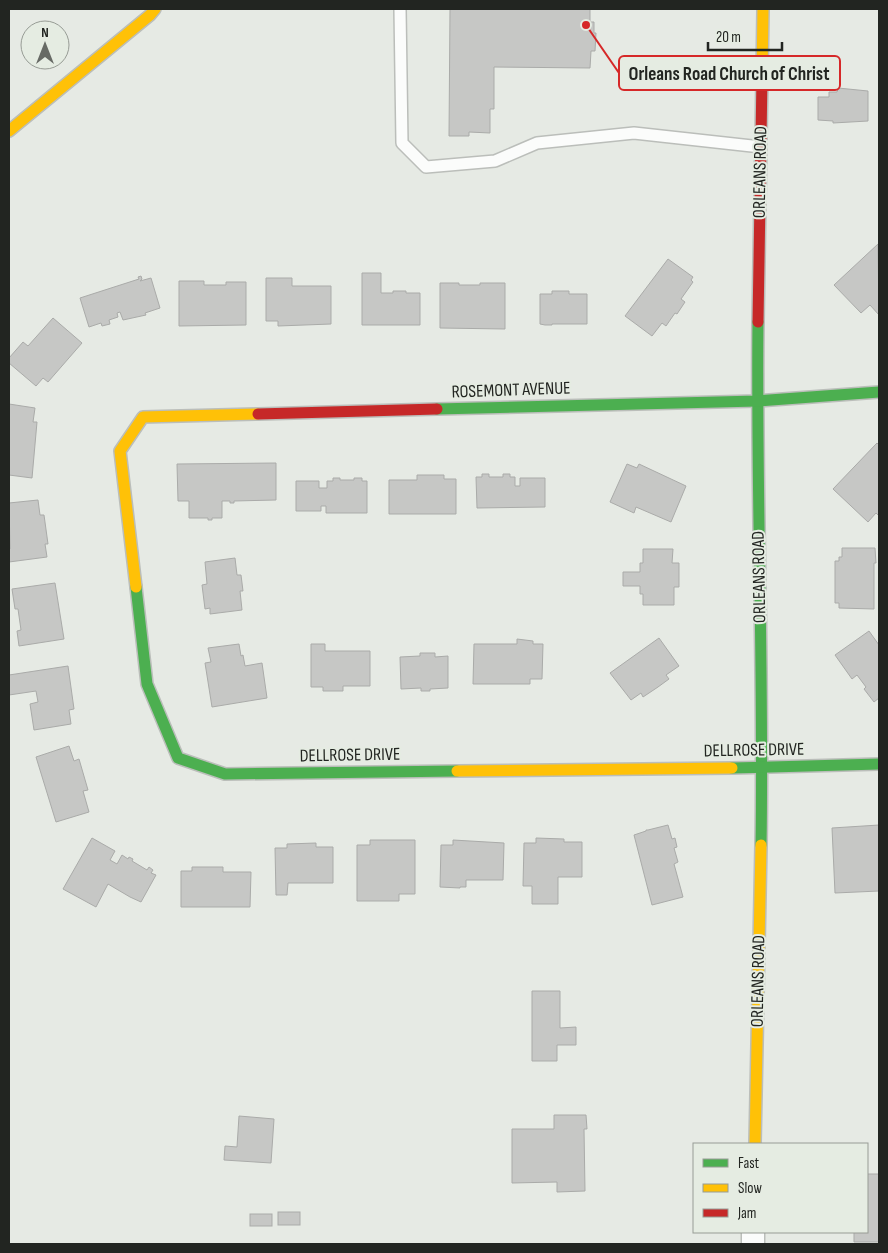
<svg xmlns="http://www.w3.org/2000/svg" width="888" height="1253" font-family="'Sofia Sans Condensed',sans-serif">
<rect width="100%" height="100%" fill="#e6eae4"/>
<g fill="#c6c7c5" stroke="#aaaba9">
<path d="M450,9h140v13h4v11h2l-1,18h-4l-1,17 -96,-1v42h-4v24l-21,-1v4h-20z"/>
<path d="M838,88l30,3v30l-35,2v-2l-15,-1v-23h11v-5h8z"/>
<path d="M878,244l1,71 -9,-10 -9,8 -27,-28z"/>
<path d="M668,259l25,18 -2,3 2,2 -12,17 4,3 -8,12 -2,-1 -9,13 -4,-3 -10,13 -27,-20z"/>
<path d="M362,273h19v20h12v-2h13v2h14v32h-58z"/>
<path d="M141,276l1,3 -2,2 11,-3 9,30 -15,5 1,2 -23,5 -3,-8 -3,1 1,4 -9,3 1,4 -8,2 -1,-3 -12,4 -9,-29 59,-19 -1,-2z"/>
<path d="M266,278h26v8h39v38l-53,2v-5h-12z"/>
<path d="M179,281h25v4h22v-3h20v43l-67,1z"/>
<path d="M440,283h19v2h21v-2h25v46l-65,-1z"/>
<path d="M552,291h17v3h18v30h-35v1h-7l-5,-1v-30h12z"/>
<path d="M53,318l29,25 -34,39 -5,-4 -7,8 -27,-23v-5l14,-16 5,4z"/>
<path d="M9,404l26,4 -2,14h4l-5,56 -23,-3z"/>
<path d="M877,443l2,2v71l-3,-3 -8,9 -35,-33z"/>
<path d="M276,463v37l-42,1v2h-4v-2h-8v17h-10v2h-4v-2h-19v-17h-11l-1,-37z"/>
<path d="M627,464l10,4 2,-4 47,22 -15,36 -35,-15 -2,6 -24,-11z"/>
<path d="M482,474h7v3h14v-3h7v3h5v9h5v-8h25v29l-68,1 -1,-31h6z"/>
<path d="M417,475h27v4h12v35h-67v-34h28z"/>
<path d="M333,478h7v2h14v-2h8v3h5v32h-41v-7h-5v5h-25v-30h23v7h8v-7h6z"/>
<path d="M38,500l2,15h4l4,29h-3l2,13 -38,5v-13h1l-1,-46z"/>
<path d="M842,548h33l1,15h-2v46l-35,-1v-5h-4v-42h4v-4h3z"/>
<path d="M643,549h30l-1,14h7v24h-5v18h-31v-11h-3v-8h-17v-14h17v-9h3z"/>
<path d="M235,558l2,17h4l2,16h-3l2,19 -32,4v-6l-5,1 -3,-24 5,-1 -2,-22z"/>
<path d="M55,583l9,56 -45,7 -2,-15 4,-1 -3,-21h-3l-3,-20z"/>
<path d="M869,631l10,14v53l-5,4 -10,-13 2,-2 -9,-12 -5,4 -17,-24z"/>
<path d="M659,638l20,28 -13,9 3,4 -11,8 -15,10 -2,-4 -10,7 -21,-27z"/>
<path d="M517,639l16,2v3h10l-1,35h-12v5h-57l1,-40h43z"/>
<path d="M239,644l2,12 2,-1 2,11 17,-3 5,35 -55,9 -7,-44 6,-1 -3,-14z"/>
<path d="M311,644h14v7h45v35h-27v5h-20v-4h-12z"/>
<path d="M420,653h15v4l13,-1v32l-18,1v2h-9v-3l-20,1 -1,-32 20,-1z"/>
<path d="M68,666l6,43 -5,1 2,14 -37,6 -4,-26 8,-2 -2,-11 -27,4v-20z"/>
<path d="M69,746l5,15 5,-2 9,31 -5,1 6,21 -33,10 -20,-65z"/>
<path d="M668,825l4,14 3,-1 2,9 -3,1 4,14 -4,2 9,33 -31,8 -18,-70 12,-4v-1h2z"/>
<path d="M879,825v66l-44,2 -3,-65z"/>
<path d="M92,838l23,13 -5,9 7,4 5,-9 6,4 1,-2 4,2 -1,2 15,9 2,-3 4,3 -2,3 5,2 -15,27 -11,-5 -22,-13 -12,23 -33,-18z"/>
<path d="M536,838l28,1v3h18v35h-24v27h-26v-18h-9l1,-43h12z"/>
<path d="M370,840h45v54h-16v7h-42v-56h13z"/>
<path d="M453,840l51,3 -1,37h-37v7h-6v1l-20,-1 1,-42h12z"/>
<path d="M316,843v4h17v36h-45l-1,12h-11l-1,-47h12v-4z"/>
<path d="M192,867h31v5h28l-1,35h-69v-36h11z"/>
<path d="M532,991h28v37l16,-1v18h-19v16h-25z"/>
<path d="M554,1115h32l1,14h-3l1,62 -28,1v-10l-45,1v-54h42z"/>
<path d="M239,1116l35,3 -3,44 -47,-3 1,-14 12,1z"/>
<path d="M867,1174h12v68h-25v-10h13z"/>
<rect x="278" y="1212" width="22" height="13"/>
<rect x="250" y="1214" width="22" height="12"/>
</g>
<g fill="none" stroke-linecap="round" stroke-linejoin="round">
<defs>
<path id="lane" d="M400,9l2,134 24,24 69,-6 42,-18 97,-10 127,14"/>
<path id="street" d="M753,1244v-12"/>
<g id="fast">
<path d="M758,322c-2,175 6,349 3,523"/>
<path d="M437,409l320,-8 122,-9"/>
<path d="M136,587l11,97 31,74 47,16 232,-3"/>
<path d="M732,768l147,-4"/>
</g>
<g id="slow">
<path d="M762,77l1,-68"/>
<path d="M9,131l141,-116 5,-6"/>
<path d="M136,587l-16,-136 23,-34 115,-3"/>
<path d="M457,771l275,-3"/>
<path d="M755,1144l6,-299"/>
</g>
<g id="jam">
<path d="M758,322l4,-245"/>
<path d="M258,414l179,-5"/>
</g>
</defs>
<use href="#lane" stroke="#bbbeba" stroke-width="14"/>
<use href="#street" stroke="#bbbeba" stroke-width="25"/>
<use href="#fast" stroke="#bbbeba" stroke-width="14"/>
<use href="#slow" stroke="#bbbeba" stroke-width="14"/>
<use href="#jam" stroke="#bbbeba" stroke-width="14"/>
<use href="#lane" stroke="#fbfcfb" stroke-width="11"/>
<use href="#street" stroke="#fbfcfb" stroke-width="22"/>
<use href="#fast" stroke="#4caf50" stroke-width="11"/>
<use href="#slow" stroke="#ffc107" stroke-width="11"/>
<use href="#jam" stroke="#c62828" stroke-width="11"/>
</g>
<g text-anchor="middle" dominant-baseline="central" stroke-width="4" stroke-linejoin="round" paint-order="stroke">
<g font-size="18" fill="#222521" stroke="#e5ece2">
<text transform="translate(760 172) rotate(-89)">ORLEANS ROAD</text>
<text transform="translate(511 390) rotate(-2)">ROSEMONT AVENUE</text>
<text transform="translate(759 577) rotate(-91)">ORLEANS ROAD</text>
<text transform="translate(754 750) rotate(-1)">DELLROSE DRIVE</text>
<text transform="translate(350 755) rotate(-1)">DELLROSE DRIVE</text>
<text transform="translate(758 981) rotate(-89)">ORLEANS ROAD</text>
</g>
</g>
<path fill="none" stroke="#d62828" stroke-width="2" d="M586 25L619 73"/>
<circle fill="#d62828" stroke="#e5ece2" stroke-width="2" cx="586" cy="25" r="5"/>
<rect fill="#e5ece2" stroke="#d62828" stroke-width="2" x="619" y="56" width="221" height="34" rx="5"/>
<g font-size="19" text-anchor="middle" font-weight="bold" fill="#222521">
<text x="729" y="80">Orleans Road Church of Christ</text>
</g>
<rect width="888" height="1253" fill="none" stroke="#222521" stroke-width="20"/>
<rect x="693" y="1143" width="175" height="90" fill="#e5ece2" stroke="#979c95"/>
<rect x="703" y="1159" width="25" height="8" fill="#4caf50" stroke="#979c95"/>
<text x="738" y="1168" font-size="15" fill="#222521">Fast</text>
<rect x="703" y="1184" width="25" height="8" fill="#ffc107" stroke="#979c95"/>
<text x="738" y="1193" font-size="15" fill="#222521">Slow</text>
<rect x="703" y="1209" width="25" height="8" fill="#c62828" stroke="#979c95"/>
<text x="738" y="1218" font-size="15" fill="#222521">Jam</text>
<g transform="translate(45 45)"><circle r="24" fill="#e5ece2" stroke="#979c95"/>
<path d="M0-4L9 19L0 12L-9 19Z" fill="#676a65"/>
<text y="-8" font-size="14" font-weight="bold" text-anchor="middle" fill="#222521">N</text>
</g>
<path d="M708 42v8h74v-8" fill="none" stroke="#222521" stroke-width="2.5"/>
<text x="716" y="42" font-size="15" fill="#222521" stroke="#e5ece2" stroke-width="4" paint-order="stroke">20 m</text>
</svg>
